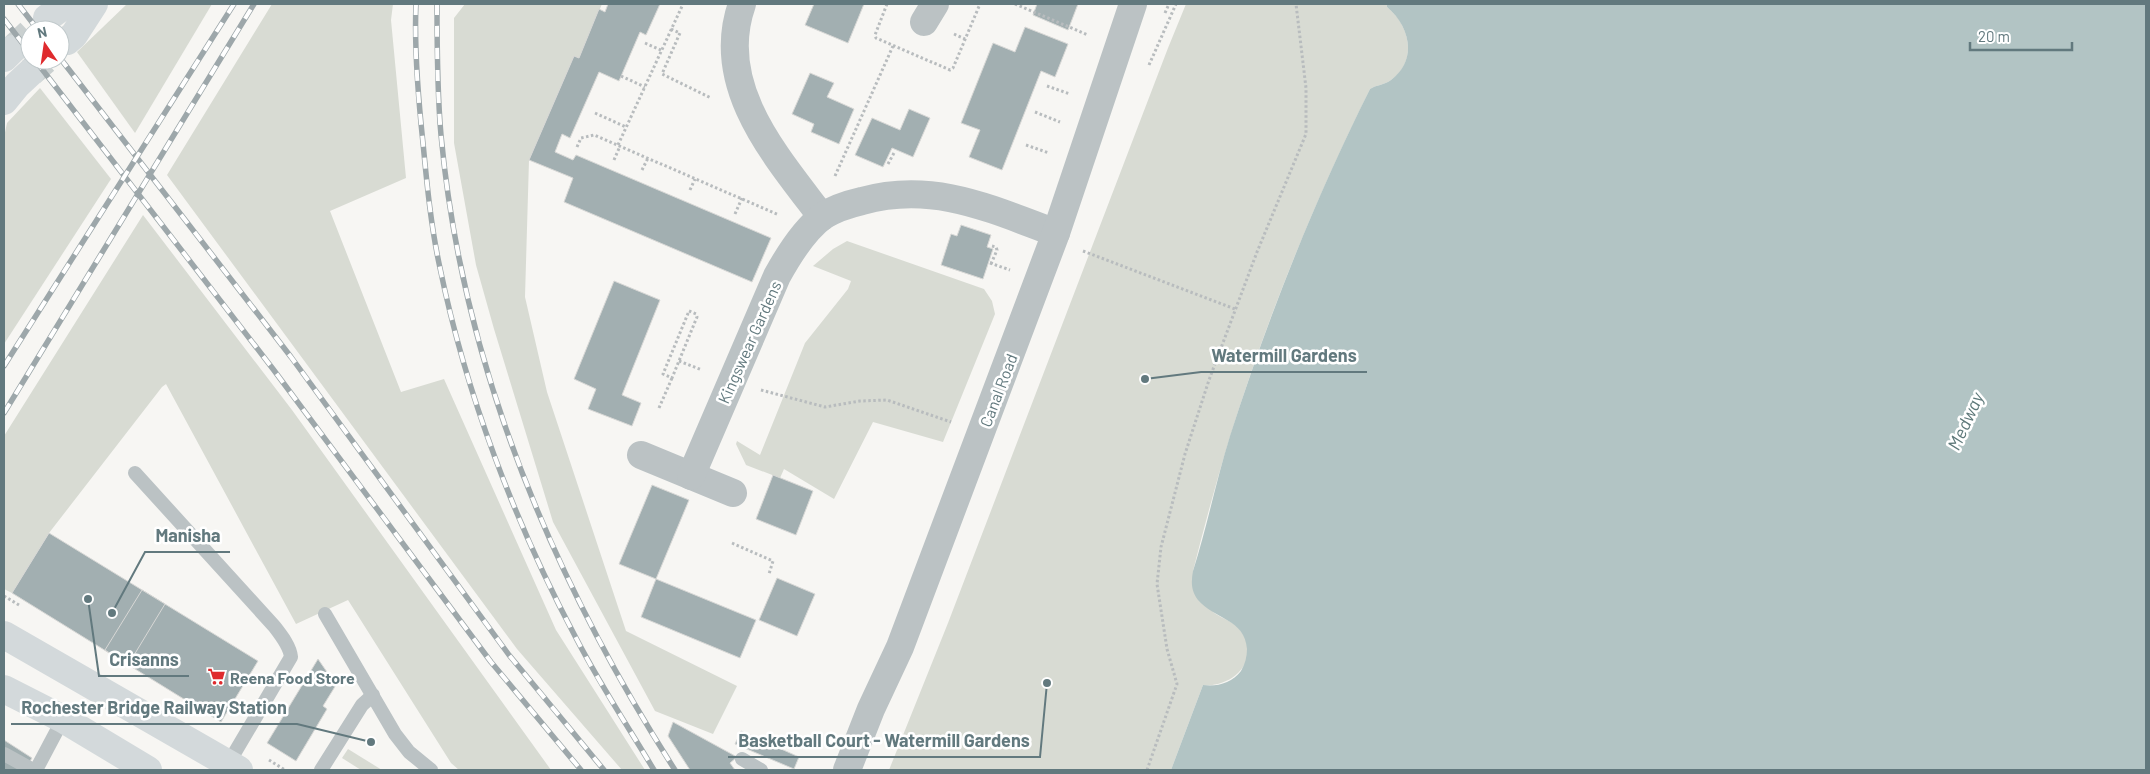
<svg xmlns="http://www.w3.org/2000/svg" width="2150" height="774" font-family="Barlow,sans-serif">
<rect width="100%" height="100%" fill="#f7f6f3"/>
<g fill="#d8dbd3">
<path d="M127,4h85l-77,129 -58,-81z"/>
<path d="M272,4h121l-2,16 15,158 -76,33 71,181 43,-13 112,251 89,140h-23l-105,-121 -350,-474z"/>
<path d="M465,4h137l-23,54 -5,-2 -45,104 -4,137 22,95 79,239 111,55 -24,48 -58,-23 -102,-189 -59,-193 -18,-64 -22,-122v-125z"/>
<path d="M1186,4h201v3c23,18 31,54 4,73 -7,5 -15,5 -21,9 -56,113 -104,231 -141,351 -13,43 -25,87 -36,131 5,11 11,30 18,39 7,8 22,10 29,20 23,28 -7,58 -37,55l-32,85h-282l59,-147 220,-575z"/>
<path d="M40,88l71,91 -107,165v-207l3,-14z"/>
<path d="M143,215l149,195 259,360h-92l-8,-7 -103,-163 -52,24 -130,-240 -4,3 -113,146 -37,60 -8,-4v-153z"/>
<path d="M847,241l137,48 8,12 3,13 -52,128 -70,-20 -39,77 -50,-30 -4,9 -34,-13 -10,-21 1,-3 23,14 45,-112 43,-54 3,-8 -38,-15 20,-17z"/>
<path d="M348,749l34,21h-21l-19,-12z"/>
</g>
<path fill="#b2c4c4" d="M1387,4h759v766h-975l32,-85c14,2 29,-2 38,-14 4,-7 6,-14 6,-22 -2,-30 -33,-30 -49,-49 -7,-9 -7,-18 -5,-29 14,-44 23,-90 37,-135 38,-119 84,-235 140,-347 6,-4 14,-4 21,-9 27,-20 19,-54 -4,-73z"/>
<g fill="#a2afb1" stroke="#d8d8d6">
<path d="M608,4h52l-14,31 -6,-3 -21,49 -20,-9 -29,66 -8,-4 -7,18 18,8 3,-5 195,83 -19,44 -188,-80 9,-24 -44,-18 45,-104 5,2 20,-49 6,3z"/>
<path d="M814,4h50l-16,39 -43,-18z"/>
<path d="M1037,4h41l-10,26 -35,-15z"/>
<path d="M1025,27l43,17 -13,33 -14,-6 -39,99 -33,-13 11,-27 -19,-7 32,-80 22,9z"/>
<path d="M810,73l24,10 -7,14 27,12 -15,35 -28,-12 3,-8 -22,-10z"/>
<path d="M909,109l21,9 -17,39 -21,-9 -9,19 -28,-12 17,-37 28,12z"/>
<path d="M961,225l30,10 -4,12 6,2 -10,30 -42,-14 10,-31 6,2z"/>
<path d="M614,281l46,19 -38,95 19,8 -9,23 -44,-17 8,-20 -22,-10z"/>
<path d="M773,475l40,16 -17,44 -40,-16z"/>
<path d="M652,485l37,15 -33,79 -37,-15z"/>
<path d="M49,533l209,128 -37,61 -209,-129z"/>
<path d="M777,578l38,16 -18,42 -38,-16z"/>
<path d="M656,579l100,41 -16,38 -99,-41z"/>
<path d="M142,590l23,14 -37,61 -23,-15z"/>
<path d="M318,659l18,26 -13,21 4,3 -31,52 -29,-18z"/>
<path d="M673,722l64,35 -7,6 5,7h-45l-22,-34z"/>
<path d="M741,731l58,26 -5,12 -59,-25z"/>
<path d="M4,740l28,18 -8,12h-20z"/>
</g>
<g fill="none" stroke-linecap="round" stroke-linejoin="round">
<g stroke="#cad0d0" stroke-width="28" stroke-dasharray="28 14" stroke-linecap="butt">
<path d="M13,49l17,-16"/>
<path d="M31,72l14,-12"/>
</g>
<g stroke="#b8bcbe" stroke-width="3" stroke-dasharray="2.5 2.5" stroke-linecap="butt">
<path d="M887,4l-12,31 1,3 74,32 3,-2 27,-64"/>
<path d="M1015,4l73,31"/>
<path d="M1165,13l4,-9"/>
<path d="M671,29l9,4 -18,41 49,24"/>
<path d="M954,34l11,5"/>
<path d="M645,43l16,7"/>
<path d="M1149,65l27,-61"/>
<path d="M621,76l24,11"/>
<path d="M1047,86l23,8"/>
<path d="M1035,112l25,10"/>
<path d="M595,113l31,14"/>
<path d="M618,145l65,-141"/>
<path d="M1026,145l23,8"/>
<path d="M577,147l4,-9 13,-3 185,80"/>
<path d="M614,160l6,-14"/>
<path d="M888,164l7,-13"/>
<path d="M642,170l6,-12"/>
<path d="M835,176l58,-130"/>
<path d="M690,190l5,-11"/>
<path d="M735,214l7,-16"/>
<path d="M1083,251l152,58"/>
<path d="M990,263l20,7"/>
<path d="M991,264l6,-14 -1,-3 -4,-1"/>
<path d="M689,311l7,3 1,3 -25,61 -9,-4z"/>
<path d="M679,361l23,9"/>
<path d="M761,390l64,17 35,-6 27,-1 64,22"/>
<path d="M659,408l13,-30"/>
<path d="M732,543l41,18 -4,13"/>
<path d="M4,596l15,9"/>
<path d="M269,760l16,10"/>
<path d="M1147,770l30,-86 -10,-35 -10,-65 4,-37 24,-93 24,-74 48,-128 49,-118v-46l-10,-84"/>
</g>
<g stroke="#bbc2c4" stroke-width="14">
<path d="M135,473l139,153c7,9 16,20 17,31l-63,107"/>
<path d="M325,614l70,120 14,18 22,18"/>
<path d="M4,754l29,16"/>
<path d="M742,759l19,11"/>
<path d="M36,770l27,-51"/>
<path d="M321,770l41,-65 11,-10"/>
</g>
<g stroke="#bbc2c4" stroke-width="28">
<path d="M742,4c-29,82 34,152 80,213"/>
<path d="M924,22l11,-18"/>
<path d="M641,455l92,38"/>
<path d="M691,476l86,-200c11,-20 27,-46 46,-60 11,-7 26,-12 39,-15 71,-20 129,8 194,32"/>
<path d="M847,770l24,-61 29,-62 156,-414 77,-229"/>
</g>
<g stroke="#d3d9db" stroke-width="28">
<path d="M47,18l19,-14"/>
<path d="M67,41l7,-6 20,-31"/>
<path d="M4,58l9,-9"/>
<path d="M4,101l13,-16 14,-13"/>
</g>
<g stroke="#d3d9db" stroke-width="28">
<path d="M4,635l235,135"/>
<path d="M4,689l59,30 85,51"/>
</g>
<defs>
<g id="rail">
<path d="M18,4l20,26"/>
<path d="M416,4c-2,46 2,92 7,139 4,42 8,84 17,125 26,126 75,255 135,368 24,47 52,89 79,134"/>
<path d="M437,4c0,43 0,87 4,131 21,228 111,443 234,635"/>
<path d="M4,19l26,34"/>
<path d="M60,58l231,299 218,298 95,115"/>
<path d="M35,60l238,309 218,293 90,108"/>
<path d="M4,366l230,-362"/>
<path d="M4,413l250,-409"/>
</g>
</defs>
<use href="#rail" stroke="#9da7aa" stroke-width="5.5"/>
<use href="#rail" stroke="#fff" stroke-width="4" stroke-dasharray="11" stroke-linecap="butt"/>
</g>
<defs>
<symbol id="supermarket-bare" viewBox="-9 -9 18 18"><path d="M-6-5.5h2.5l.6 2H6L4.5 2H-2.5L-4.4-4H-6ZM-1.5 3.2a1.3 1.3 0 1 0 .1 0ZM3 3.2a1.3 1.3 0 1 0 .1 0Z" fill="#df2b2e" stroke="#fff" stroke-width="2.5" paint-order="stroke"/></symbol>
</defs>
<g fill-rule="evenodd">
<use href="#supermarket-bare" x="204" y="664" width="25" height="25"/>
</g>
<g text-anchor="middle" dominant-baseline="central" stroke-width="5" stroke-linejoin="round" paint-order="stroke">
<g font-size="16" fill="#62797e" stroke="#fff">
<text transform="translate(749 342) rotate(-66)">Kingswear Gardens</text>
<text transform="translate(998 390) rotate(-69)">Canal Road</text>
</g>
<g font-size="16" font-weight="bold" fill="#62797e" stroke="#fff" text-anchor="start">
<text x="230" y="677">Reena Food Store</text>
</g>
<g font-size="18" font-style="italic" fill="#5d7879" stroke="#fff">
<text transform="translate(1965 421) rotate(-65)">Medway</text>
</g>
</g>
<path fill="none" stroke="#62797e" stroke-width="2" d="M1145 379L1201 372H1367M112 613L145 552H230M88 599L99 676H189M371 742L297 724H11M1047 683L1040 757H728"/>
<g fill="#62797e" stroke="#fff" stroke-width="2">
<circle cx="1145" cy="379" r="5"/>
<circle cx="112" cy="613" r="5"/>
<circle cx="88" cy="599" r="5"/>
<circle cx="371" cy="742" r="5"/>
<circle cx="1047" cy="683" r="5"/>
</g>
<g font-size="18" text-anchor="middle" font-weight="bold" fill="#62797e" stroke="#fff" stroke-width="5" stroke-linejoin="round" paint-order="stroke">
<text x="1284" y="362">Watermill Gardens</text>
<text x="188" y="542">Manisha</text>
<text x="144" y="666">Crisanns</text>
<text x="154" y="714">Rochester Bridge Railway Station</text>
<text x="884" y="747">Basketball Court - Watermill Gardens</text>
</g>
<rect width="2150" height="774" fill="none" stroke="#62797e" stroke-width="10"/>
<g transform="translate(45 45) rotate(347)"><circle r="24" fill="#ffffff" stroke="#c0c9cb"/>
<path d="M0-4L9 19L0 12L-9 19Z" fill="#df2b2e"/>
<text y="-8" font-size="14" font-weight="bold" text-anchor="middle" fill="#62797e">N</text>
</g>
<path d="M1970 42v8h102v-8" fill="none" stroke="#62797e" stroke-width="2.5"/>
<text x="1978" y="42" font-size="15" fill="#62797e" stroke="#ffffff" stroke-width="4" paint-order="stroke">20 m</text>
</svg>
